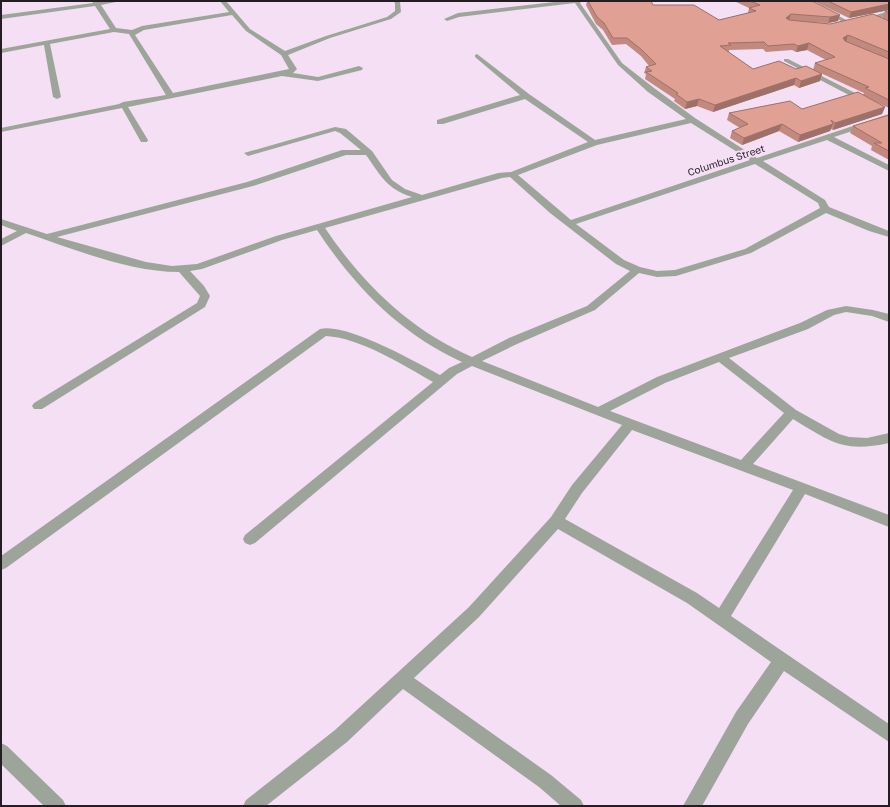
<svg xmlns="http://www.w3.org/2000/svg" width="890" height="807" viewBox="0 0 890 807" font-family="'Golos Text',sans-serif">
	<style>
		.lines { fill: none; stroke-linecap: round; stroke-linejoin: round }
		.minor { fill: #9da59b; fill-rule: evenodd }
		.wall { fill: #c28a7f; fill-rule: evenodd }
		.shaded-wall { fill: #9e7068 }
		.building { fill: #e1a094; stroke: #9e7068 }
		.labels { text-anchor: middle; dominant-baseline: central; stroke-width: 4; stroke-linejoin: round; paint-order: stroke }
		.far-street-label { font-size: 10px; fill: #241d24; stroke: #f4dff4 }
	</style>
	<rect width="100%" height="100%" fill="#f4dff4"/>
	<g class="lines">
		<!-- minor -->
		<g class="minor">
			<path d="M92,1h29l-20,4 15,23 16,2 10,-4 87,-14 -9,-11h6l24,28 35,22 41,-15 61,-19 8,-6v-8l-2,-2 7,1 1,10 -10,7 -61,19 -42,17 9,14 -4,4 25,4 41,-11 4,2 -1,2 -44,11 -36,-5 -154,31 20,33 -1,2h-6l-19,-34 -121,24v-4l118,-24 4,-2 43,-7 -37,-61 -15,-2 -64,12 11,53 -4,2 -4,-2 -9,-52 -43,8v-4l109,-20 -15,-23 -94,13v-4l92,-12zM232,15l14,16 35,24 8,14 -116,24 -38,-58 9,-5z"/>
			<path d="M563,1h19l-2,2 42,60 32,25 41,30 62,40 132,-44v5l-55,18 55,28v6l-62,-31 -64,21 62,39 4,7 60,24v6l-20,-6 -43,-18 -75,40 -75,23 -19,1 -18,-4 -44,37 -78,34 -35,17 116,46 59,-30 143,-54 27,-13 19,-4 27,4 16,4v8l-17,-6 -26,-4 -12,3 -26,14 -79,29 67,52 43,24 10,3 18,1 22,-5v10c-46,10 -58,-1 -96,-24l-40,45 136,51v12l-84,-33 -74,122 158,108v18l-105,-71 -36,53 -46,82h-19l53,-94 35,-50 -84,-59 -129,-74 -79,88 -65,61 137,97 30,25 3,6h-23l-22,-19 -136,-98 -56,53 -81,64h-23l3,-6 89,-70 134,-123 82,-90 21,-32 50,-60 -150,-59 -15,8 -202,169 -5,2 -5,-2 -2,-4 2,-4 188,-153c-30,-17 -72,-44 -107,-46l-320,232 -5,2v-14l319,-227c26,-7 96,33 120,46l9,-7 13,-6c-62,-28 -108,-76 -145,-132l-35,10 -80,29 -12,2 14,15 6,10 -5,11 -163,102h-8l-2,-3 2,-3 163,-100 3,-7 -21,-24c-50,0 -106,-23 -153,-39l-25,13v-7l16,-8 -16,-6v-6l46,15 200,-52 95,-32h19l-21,-17 -5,-2 -87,25 -4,-3 91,-26 11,2 26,22 20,29 13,9 17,6 76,-22 13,-1 77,-30 -63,-43 -82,25h-6v-4l83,-25 -45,-38v-2l2,-1 52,40 66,46 91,-21 -38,-27 -30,-27 -43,-62 -116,14 -12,4 -3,-2 14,-6zM691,123l59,37 -179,60 -53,-45 79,-30zM346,155h20c15,21 21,34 46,42l-136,39 -79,28 -25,2 -26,-4 -89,-25 196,-51zM755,164l63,39 2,5 -75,41 -70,21 -18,1 -17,-4 -16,-7 -48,-36zM510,177l40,36 66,51 14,7 -43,35 -78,32 -37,19c-62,-27 -110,-74 -147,-129l177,-50zM719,362l65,51 -43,47 -131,-49 55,-28zM632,430l161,60 -74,118 -22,-15 -132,-74 17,-26z"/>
			<polygon points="802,1 810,1 852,23 847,24"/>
			<polygon points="889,11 889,15 863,22 860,20"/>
			<polygon points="784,59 788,59 871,101 864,103 784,61"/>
			<polygon points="1,743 7,746 63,800 66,806 44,806 1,764"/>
		</g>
	</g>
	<!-- wall -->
	<g class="wall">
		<path d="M587,1h64l2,4 66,15 29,-7 1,-5 -15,-7h78l26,20 -10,2 -24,-1 26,2 56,-4 -4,-2 3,-7h4v97l-19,-9 15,8 -3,7 -49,16 -2,-1 -1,2 -32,11 -19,-11 -37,14 -12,-7 2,-7 8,-3 -13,-8 2,-7 73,-4 61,-14 1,-2 -50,-23 8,4 -2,7 -21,7 -5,-3 -81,27 -16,-6 -12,3 -11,-8 1,-2 -30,-20 1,-5 -2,-1 2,-6 3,-1 -8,-10 -15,-12 -14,1 -9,-15 -7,-6 -10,-19zM763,49l3,3 26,-2 4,2 11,-2 19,10 -11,3 -2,7 -60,-1 -25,-17h1v-2z"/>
		<polygon points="813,1 889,1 889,10 849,18"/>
		<polygon points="889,115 889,160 871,150 872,146 850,133 853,126"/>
	</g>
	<!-- shaded-wall -->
	<g class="shaded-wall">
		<polygon points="889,4 889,10 849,18 851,12"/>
		<polygon points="791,14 789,20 786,18"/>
		<polygon points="840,15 838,21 828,23 830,17"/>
		<polygon points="848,35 846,42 843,38"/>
		<polygon points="809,43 807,50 796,52 798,46"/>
		<polygon points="822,74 820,81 799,88 801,81"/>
		<polygon points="796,78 794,85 713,112 715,105"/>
		<polygon points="699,99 697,106 685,109 687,102"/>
		<polygon points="885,107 882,114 833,130 835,123"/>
		<polygon points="782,124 779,131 742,145 744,138"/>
		<polygon points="833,124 830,131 798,142 800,135"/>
	</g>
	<!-- building -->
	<g class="building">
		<polygon points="588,1 651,1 653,5 694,5 719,20 756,11 749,8 760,5 750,1 812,1 840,15 830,17 791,14 786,18 789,20 830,24 873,14 889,21 889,52 848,35 843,38 845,41 889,59 889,100 865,88 869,87 815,63 835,57 809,43 798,46 794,44 768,46 764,42 728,43 731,45 720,46 753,69 779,61 796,69 806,66 822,74 801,81 796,78 715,105 699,99 687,102 676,94 678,93 646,72 652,71 646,67 656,64 642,50 627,38 613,38 604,23 597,17"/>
		<polygon points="828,1 889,1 889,4 851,12"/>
		<polygon points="885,11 889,11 889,14"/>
		<polygon points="858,92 885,107 835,123 831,120 833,124 800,135 782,124 744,138 732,131 748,124 729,113 790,101 802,109"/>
		<polygon points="889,115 889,151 874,143 882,143 853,126"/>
	</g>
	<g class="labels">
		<!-- far-street labels -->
		<g class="far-street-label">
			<text transform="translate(726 160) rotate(-18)">Columbus Street</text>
		</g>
	</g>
	<!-- border -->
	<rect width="890" height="807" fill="none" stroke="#241d24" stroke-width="4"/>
</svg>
